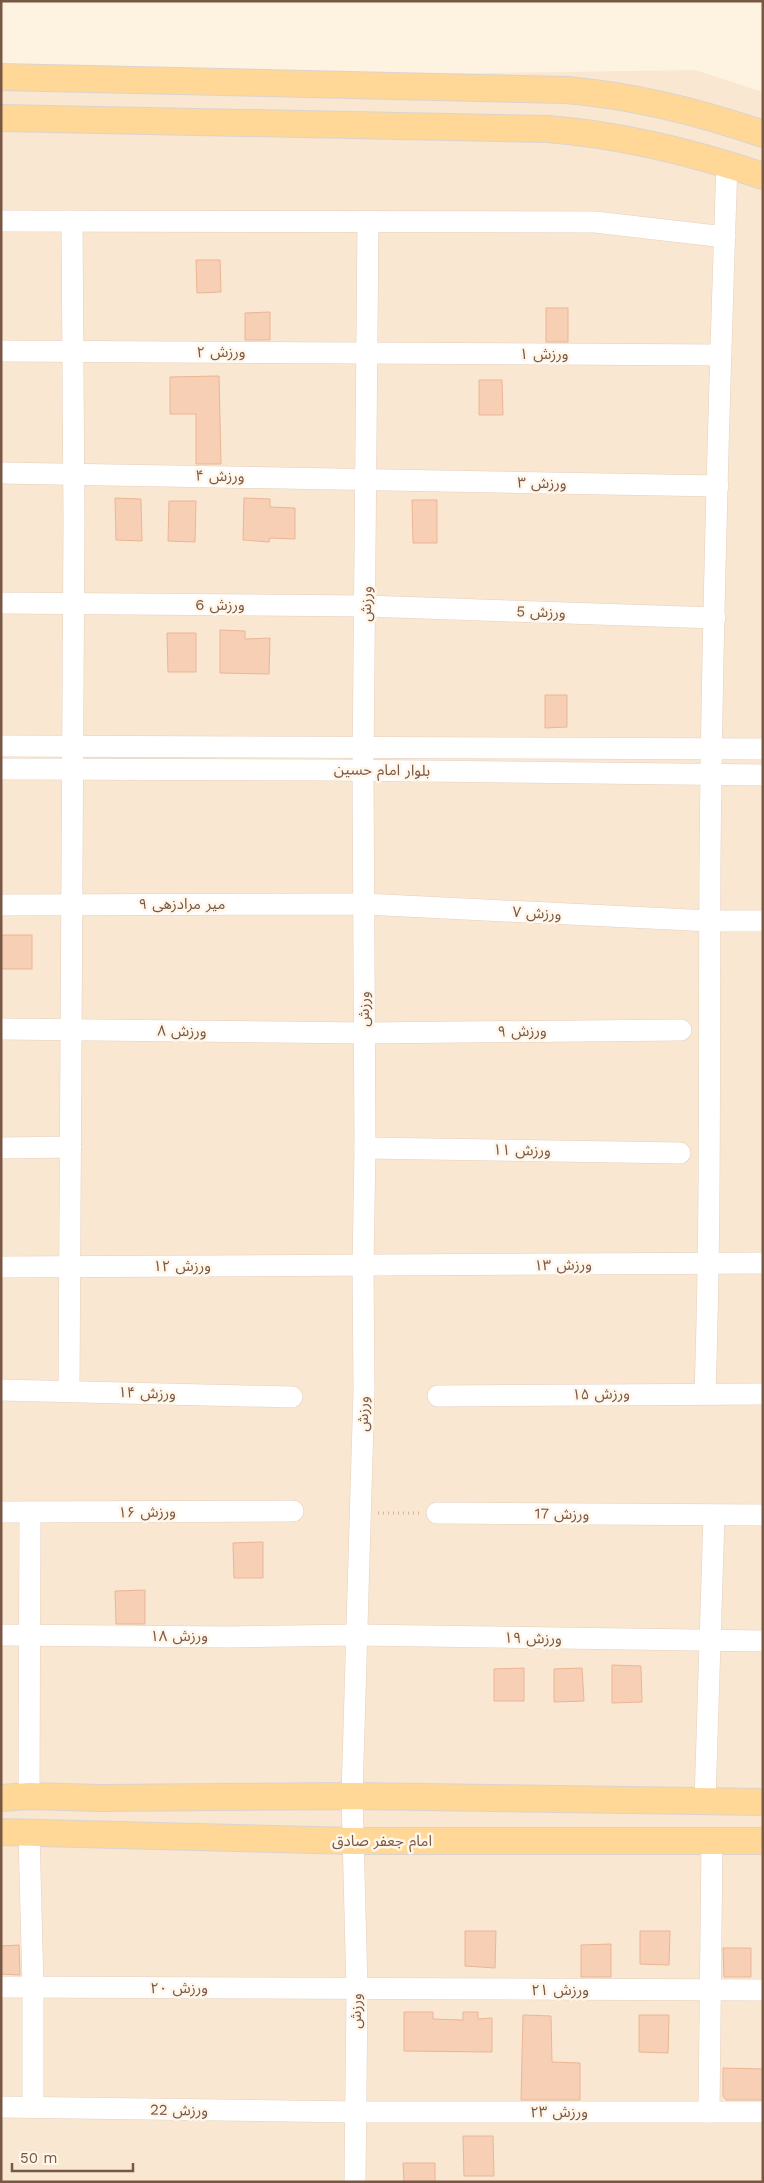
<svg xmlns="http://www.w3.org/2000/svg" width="764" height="2183" viewBox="0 0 764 2183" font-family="'Work Sans','Noto Sans Arabic',sans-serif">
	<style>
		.residential { fill: #f9e7d1 }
		.building { fill: #f7cfb5; stroke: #ebb594 }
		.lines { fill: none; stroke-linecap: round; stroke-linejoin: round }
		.minor-casing { stroke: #e5d0be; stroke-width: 22 }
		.major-casing { stroke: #dcd3cf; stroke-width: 28 }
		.path { stroke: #dbb299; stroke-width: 3; stroke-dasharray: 1 4; stroke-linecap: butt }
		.minor { stroke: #fff; stroke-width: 21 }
		.major { stroke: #ffd897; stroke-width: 26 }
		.labels { text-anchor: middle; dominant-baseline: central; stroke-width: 5; stroke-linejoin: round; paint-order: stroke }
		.street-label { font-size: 15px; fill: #785745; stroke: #fff6e9 }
	</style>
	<rect width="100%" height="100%" fill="#fef3e1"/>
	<!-- residential -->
	<polygon class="residential" points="695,70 763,92 763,2182 1,2182 1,80"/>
	<!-- building -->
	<g class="building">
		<polygon points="196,260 220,260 221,292 197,293"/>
		<rect x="546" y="308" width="22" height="34"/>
		<polygon points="270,312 270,340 245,340 245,313"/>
		<polygon points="219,376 221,464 196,464 196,414 170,414 170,377"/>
		<polygon points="479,380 502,380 503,415 479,415"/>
		<polygon points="115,498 141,499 142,541 116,540"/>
		<polygon points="244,498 270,499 270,507 295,508 295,539 270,538 269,542 243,540"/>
		<polygon points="412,500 437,500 437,543 413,543"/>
		<polygon points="169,501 196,501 195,542 168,541"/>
		<polygon points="220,630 245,631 245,639 270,638 269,674 220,673"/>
		<polygon points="167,633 196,633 196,672 168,672"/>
		<polygon points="545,695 567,695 567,727 545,728"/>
		<rect x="1" y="935" width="31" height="34"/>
		<polygon points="263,1542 263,1578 234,1578 233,1543"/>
		<polygon points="145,1590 145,1624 116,1624 115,1591"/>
		<polygon points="612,1665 641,1666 642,1702 612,1703"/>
		<polygon points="524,1668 524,1701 494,1701 494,1669"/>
		<polygon points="582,1668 584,1701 554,1702 554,1669"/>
		<polygon points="465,1931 496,1931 495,1968 465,1966"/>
		<polygon points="640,1931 670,1931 669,1965 640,1964"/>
		<polygon points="611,1944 611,1977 581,1977 581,1945"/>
		<polygon points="19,1945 20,1975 1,1974 1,1946"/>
		<polygon points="723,1948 751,1948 751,1977 724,1977"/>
		<polygon points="404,2012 433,2012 433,2019 463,2020 463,2012 478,2012 478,2019 492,2018 492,2052 404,2051"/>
		<polygon points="523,2015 551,2016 552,2062 580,2063 580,2100 521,2100"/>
		<polygon points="639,2015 669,2015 668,2053 639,2052"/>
		<polygon points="723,2068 763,2069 763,2100 726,2100 723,2096"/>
		<polygon points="463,2136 493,2136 494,2176 464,2176"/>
		<polygon points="403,2163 435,2163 435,2182 404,2182"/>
	</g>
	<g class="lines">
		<defs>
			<g id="minor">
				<polyline points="1,221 595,222 725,237"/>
				<polyline points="1,351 721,355"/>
				<polyline points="1,473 718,486"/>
				<polyline points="1,603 366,606 715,618"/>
				<polyline points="1,746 763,749"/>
				<polyline points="1,769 330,770 763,775"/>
				<polyline points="1,905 364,904 710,921 763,921"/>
				<polyline points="1,1029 364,1033 681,1030"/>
				<polyline points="1,1148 71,1147"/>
				<polyline points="365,1148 680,1153"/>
				<polyline points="1,1267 763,1263"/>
				<polyline points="1,1390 292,1397"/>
				<polyline points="69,1391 74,520 72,221"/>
				<path d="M705,1393c6,-177 4,-354 5,-531 2,-233 9,-466 17,-698"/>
				<polyline points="438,1396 763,1394"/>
				<polyline points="1,1512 293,1511"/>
				<polyline points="437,1513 763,1515"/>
				<polyline points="1,1635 230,1637 357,1635 763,1641"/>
				<polyline points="29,1796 30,1513"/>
				<polyline points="705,1801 714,1516"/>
				<polyline points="29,1833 33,1987 33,2107"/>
				<polyline points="1,1987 763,1990"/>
				<polyline points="1,2107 356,2112 763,2112"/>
				<polyline points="709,2112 712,1841"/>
				<polyline points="355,2182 357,1990 352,1796 364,1389 363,1267 365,1148 363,770 368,221"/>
			</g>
			<g id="major">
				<path d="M1,77l566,13c68,6 132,22 196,44"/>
				<path d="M1,118l547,11c74,6 144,23 215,47"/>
				<polyline points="1,1798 29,1796 99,1798 352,1796 763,1802"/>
				<polyline points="1,1832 353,1841 763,1841"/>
			</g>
		</defs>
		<!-- minor casing -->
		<use href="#minor" class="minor-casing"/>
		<!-- major casing -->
		<use href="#major" class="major-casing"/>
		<!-- path -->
		<polyline class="path" points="378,1513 419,1513"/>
		<!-- minor -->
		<use href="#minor" class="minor"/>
		<!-- major -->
		<use href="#major" class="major"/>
	</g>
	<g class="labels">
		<!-- street labels -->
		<g class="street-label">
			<text x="221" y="352">ورزش ۲</text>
			<text x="544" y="354">ورزش ۱</text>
			<text transform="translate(220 476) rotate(1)">ورزش ۴</text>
			<text transform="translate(542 483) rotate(1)">ورزش ۳</text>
			<text transform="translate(366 604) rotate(-89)">ورزش</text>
			<text x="220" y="605">ورزش 6</text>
			<text transform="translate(541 612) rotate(2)">ورزش 5</text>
			<text transform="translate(382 770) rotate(1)">بلوار امام حسین</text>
			<text x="182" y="904">میر مرادزهی ۹</text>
			<text transform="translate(537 913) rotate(3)">ورزش ۷</text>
			<text transform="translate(364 1009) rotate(-90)">ورزش</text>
			<text transform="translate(182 1031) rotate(1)">ورزش ۸</text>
			<text transform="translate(522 1031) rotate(-1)">ورزش ۹</text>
			<text transform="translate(522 1150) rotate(1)">ورزش ۱۱</text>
			<text transform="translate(563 1265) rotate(-1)">ورزش ۱۳</text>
			<text x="182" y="1266">ورزش ۱۲</text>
			<text transform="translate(147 1393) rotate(2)">ورزش ۱۴</text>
			<text transform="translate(601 1394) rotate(-1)">ورزش ۱۵</text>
			<text transform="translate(363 1414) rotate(-89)">ورزش</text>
			<text transform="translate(147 1512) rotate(-1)">ورزش ۱۶</text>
			<text transform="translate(562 1514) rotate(1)">ورزش 17</text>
			<text x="179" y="1636">ورزش ۱۸</text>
			<text transform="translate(533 1638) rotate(1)">ورزش ۱۹</text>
			<text x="382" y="1841">امام جعفر صادق</text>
			<text x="179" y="1988">ورزش ۲۰</text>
			<text x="560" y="1990">ورزش ۲۱</text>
			<text transform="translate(356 2011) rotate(-90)">ورزش</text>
			<text transform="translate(179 2110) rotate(1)">ورزش 22</text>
			<text x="559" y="2112">ورزش ۲۳</text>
		</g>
	</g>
	<!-- border -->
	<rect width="764" height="2183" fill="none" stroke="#785745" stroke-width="5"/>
	<!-- scale -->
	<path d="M12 2163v8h121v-8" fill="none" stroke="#785745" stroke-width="2.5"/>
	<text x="20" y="2163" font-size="15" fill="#785745" stroke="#fff6e9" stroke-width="4" paint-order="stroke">50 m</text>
</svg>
